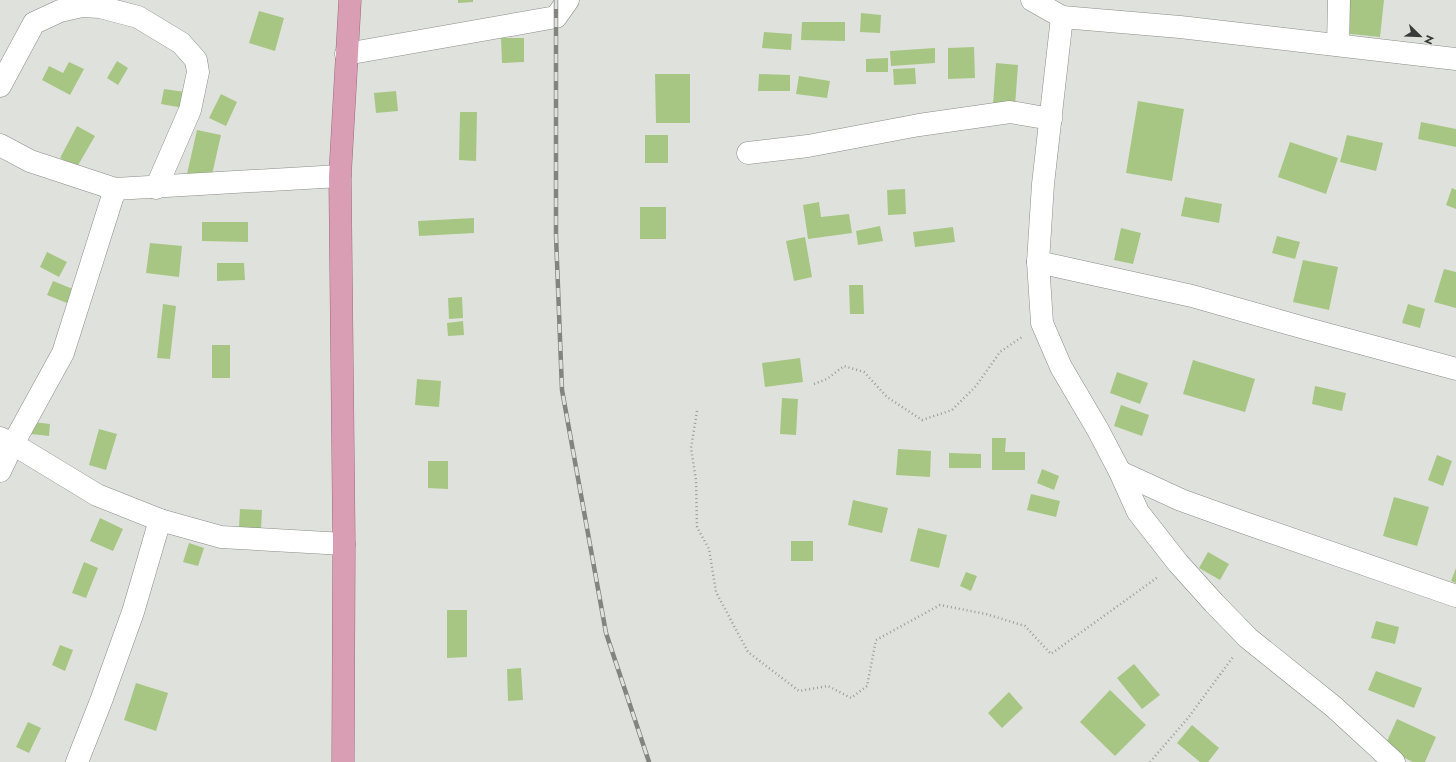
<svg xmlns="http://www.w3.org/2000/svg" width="1456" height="762" viewBox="0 0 1456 762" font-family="Jost,sans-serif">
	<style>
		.building { fill: #a7c683 }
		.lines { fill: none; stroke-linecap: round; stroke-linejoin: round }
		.minor-casing { stroke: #8a8d87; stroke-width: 23 }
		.trunk-casing { stroke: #9c6b7c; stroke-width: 23 }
		.path { stroke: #9a9c98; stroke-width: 2.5; stroke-dasharray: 1 3; stroke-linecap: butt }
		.minor { stroke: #fff; stroke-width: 22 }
		.trunk { stroke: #da9eb4; stroke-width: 22 }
		.rail-casing { stroke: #828480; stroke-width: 4.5 }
		.rail { stroke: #dfe2dc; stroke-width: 3; stroke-dasharray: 9; stroke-linecap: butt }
	</style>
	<rect width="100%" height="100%" fill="#dfe2dc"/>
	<!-- building -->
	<g class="building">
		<polygon points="458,0 473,0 473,2 458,3"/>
		<polygon points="1345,0 1384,0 1380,37 1341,33"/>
		<polygon points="259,11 284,18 275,51 249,43"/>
		<polygon points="861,13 881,15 880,33 860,32"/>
		<polygon points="802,22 845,22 845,41 801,40"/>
		<polygon points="764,32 792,34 791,50 762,48"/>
		<polygon points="501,38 524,38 524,62 502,63"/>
		<polygon points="974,47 975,78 948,79 948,48"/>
		<polygon points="935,48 935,63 891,66 890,51"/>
		<polygon points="888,58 888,72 866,72 866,59"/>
		<polygon points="117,61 128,68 118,85 107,78"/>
		<polygon points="69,62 84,69 70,95 42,80 49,66 63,73"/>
		<polygon points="996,63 1018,65 1015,106 993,105"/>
		<polygon points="915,68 916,84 894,85 893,69"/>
		<polygon points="655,74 690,74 690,123 656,123"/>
		<polygon points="759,74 790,75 790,91 758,91"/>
		<polygon points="799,76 830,81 827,98 796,94"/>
		<polygon points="164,89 192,93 189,109 161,104"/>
		<polygon points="396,91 398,111 376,113 374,93"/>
		<polygon points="221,94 237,102 226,126 209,118"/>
		<polygon points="1138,101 1184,109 1172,181 1126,173"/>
		<polygon points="460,112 477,112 476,161 459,160"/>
		<polygon points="1421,122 1456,129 1456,147 1418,139"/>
		<polygon points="77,126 95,136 77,167 60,158"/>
		<polygon points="197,130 221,135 211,179 187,174"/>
		<rect x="645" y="135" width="23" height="28"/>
		<polygon points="1347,135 1383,143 1376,171 1340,162"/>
		<polygon points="1290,142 1338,158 1326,194 1278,177"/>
		<polygon points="1452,188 1456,190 1456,209 1446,205"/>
		<polygon points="905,189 906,214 888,215 887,190"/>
		<polygon points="1185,197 1222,204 1219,223 1181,216"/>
		<polygon points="819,202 821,217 849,214 852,233 808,239 803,205"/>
		<rect x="640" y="207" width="26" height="32"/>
		<polygon points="474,218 474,233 419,236 418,221"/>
		<polygon points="202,222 248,222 248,242 202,241"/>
		<polygon points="880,226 883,241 858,245 856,231"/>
		<polygon points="953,227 955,242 915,247 913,232"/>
		<polygon points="1121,228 1141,233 1133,264 1114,260"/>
		<polygon points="1277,236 1300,242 1295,259 1272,253"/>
		<polygon points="805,237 812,277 794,281 786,241"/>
		<polygon points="150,243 182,246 179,277 146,273"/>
		<polygon points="47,252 67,262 59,277 40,267"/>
		<polygon points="1303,260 1338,267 1329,310 1293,302"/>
		<polygon points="217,263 244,263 245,280 217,281"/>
		<polygon points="1444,269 1456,272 1456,308 1434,302"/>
		<polygon points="53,281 78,291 72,305 47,295"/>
		<polygon points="849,285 863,285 864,314 850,314"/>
		<polygon points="462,297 463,318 449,319 448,298"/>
		<polygon points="163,304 176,306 170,359 157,358"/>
		<polygon points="1408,304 1425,309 1420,328 1402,323"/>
		<polygon points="463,321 464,335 448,336 447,323"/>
		<rect x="212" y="345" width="18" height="33"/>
		<polygon points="800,358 803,382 765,387 762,363"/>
		<polygon points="1193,360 1255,379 1245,412 1183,394"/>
		<polygon points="1117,372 1148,383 1140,404 1110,393"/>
		<polygon points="417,379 441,381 439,407 415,405"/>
		<polygon points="1315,386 1346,393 1342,411 1312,404"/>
		<polygon points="782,398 798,399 796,435 780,434"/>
		<polygon points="1121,405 1149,415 1142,436 1114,426"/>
		<polygon points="33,422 50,424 49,436 31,434"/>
		<polygon points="99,429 117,434 106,470 89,465"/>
		<polygon points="992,438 1006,438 1005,452 1025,452 1025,470 992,470"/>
		<polygon points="898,449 931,451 930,477 896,475"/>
		<polygon points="949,453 981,454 981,468 949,468"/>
		<polygon points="1437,455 1452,461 1443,486 1428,480"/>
		<polygon points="428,461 448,461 448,489 428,488"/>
		<polygon points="1042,469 1059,476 1054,490 1037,483"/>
		<polygon points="1031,494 1060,501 1056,517 1027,510"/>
		<polygon points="1394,497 1429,507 1417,546 1383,536"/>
		<polygon points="853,500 888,508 882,533 848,525"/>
		<polygon points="240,509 262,510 261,529 239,528"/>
		<polygon points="100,518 123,529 113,551 90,541"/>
		<polygon points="918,528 947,535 939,568 910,561"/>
		<rect x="791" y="541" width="22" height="20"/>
		<polygon points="189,543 204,548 198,566 183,562"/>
		<polygon points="1208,552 1229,564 1220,580 1199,568"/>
		<polygon points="84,562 98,568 86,598 72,593"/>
		<polygon points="1456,568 1456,583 1451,581"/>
		<polygon points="966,572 977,576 971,591 960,586"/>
		<polygon points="447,610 467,610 467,657 447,658"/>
		<polygon points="1376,621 1399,627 1395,644 1371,638"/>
		<polygon points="60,645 73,650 65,671 52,665"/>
		<polygon points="1134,664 1160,695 1142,709 1117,678"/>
		<polygon points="521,668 523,700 508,701 507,669"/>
		<polygon points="1376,671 1422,688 1414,708 1368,690"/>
		<polygon points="136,683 168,693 156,731 124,720"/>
		<polygon points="1110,690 1146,725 1115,756 1080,722"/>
		<polygon points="1009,692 1023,708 1002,728 988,713"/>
		<polygon points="1397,719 1436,737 1425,762 1413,762 1384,748"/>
		<polygon points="28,722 41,728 29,753 16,747"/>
		<polygon points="1192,725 1219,748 1208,762 1200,762 1177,743"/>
	</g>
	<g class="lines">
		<defs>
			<g id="minor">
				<polyline points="1032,0 1062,17 1180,27 1456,59"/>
				<polyline points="1062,17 1043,184 1038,262 1042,323 1061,367 1098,430 1120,472 1138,512 1178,563 1214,603 1248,638 1334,707 1394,762"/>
				<polyline points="1338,45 1339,0"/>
				<polyline points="346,54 556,17 568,0"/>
				<polyline points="0,86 34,23 60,11 82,6 100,7 138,17 181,43 196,60 198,72 190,110 156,188"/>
				<polyline points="0,145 30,161 115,189 340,176"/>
				<polyline points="748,153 808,146 919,125 1010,112 1051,119"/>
				<polyline points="1038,262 1192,296 1308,329 1456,369"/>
				<polyline points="0,438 13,444 97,495 160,520 221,537 344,544"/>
				<polyline points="0,471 13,444 63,353 115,189"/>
				<polyline points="1120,472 1181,500 1242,522 1456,596"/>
				<polyline points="77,762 101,701 133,612 160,520"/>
			</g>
			<polyline id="trunk" points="343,762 344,544 340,176 350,0"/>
		</defs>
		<!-- minor casing -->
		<use href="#minor" class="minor-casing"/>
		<!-- trunk casing -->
		<use href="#trunk" class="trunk-casing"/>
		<!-- path -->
		<g class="path">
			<polyline points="814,384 827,379 844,366 864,372 887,397 922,420 952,410 976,386 1000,352 1022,337"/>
			<polyline points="697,411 691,448 696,480 697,527 709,549 716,592 748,652 799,691 828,686 851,698 867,686 876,640 940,605 986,614 1025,626 1051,654 1158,577"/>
			<polyline points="1150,762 1188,718 1233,657"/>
		</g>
		<!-- minor -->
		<use href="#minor" class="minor"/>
		<!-- trunk -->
		<use href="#trunk" class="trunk"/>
		<defs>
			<polyline id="rail" points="556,0 556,236 562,390 606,633 649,762"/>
		</defs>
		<!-- rail casing -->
		<use href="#rail" class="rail-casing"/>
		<!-- rail -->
		<use href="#rail" class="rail"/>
	</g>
	<!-- north arrow -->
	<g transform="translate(1420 36) rotate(113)" stroke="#dfe2dc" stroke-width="3" paint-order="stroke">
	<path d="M0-3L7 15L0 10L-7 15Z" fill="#393b38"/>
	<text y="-6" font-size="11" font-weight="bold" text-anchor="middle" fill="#393b38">N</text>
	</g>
</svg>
